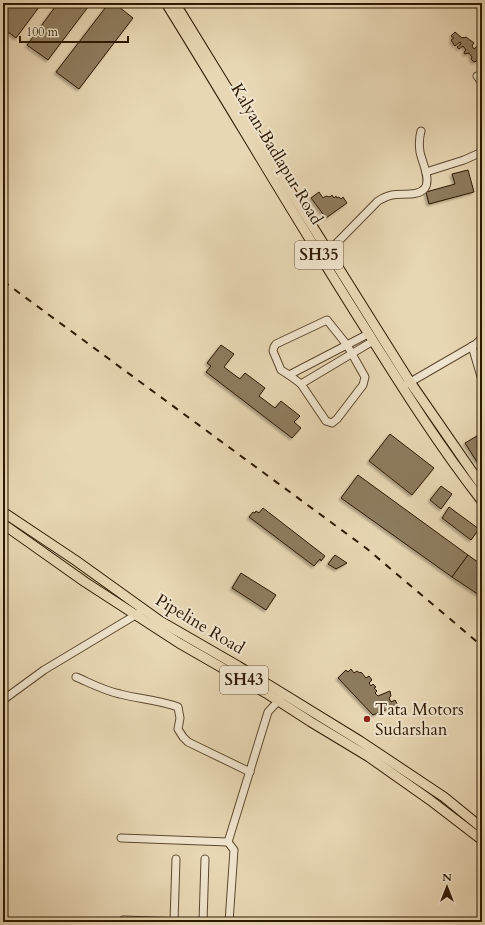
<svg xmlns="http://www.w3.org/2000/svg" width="485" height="925" viewBox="0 0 485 925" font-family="Cardo,serif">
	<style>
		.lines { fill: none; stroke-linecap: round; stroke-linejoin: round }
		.stream { stroke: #776448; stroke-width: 2 }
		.building { fill: #8e7b5e; stroke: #2d1801; filter: url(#shadow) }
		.minor-casing { stroke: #5c482e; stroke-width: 9 }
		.major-casing { stroke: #2d1801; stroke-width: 11 }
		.minor { stroke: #f0e5ce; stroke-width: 7 }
		.major { stroke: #e8d7b4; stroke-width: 9 }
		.rail { stroke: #2d1801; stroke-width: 2; stroke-dasharray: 7 7; stroke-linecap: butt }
		.poi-dot { fill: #8f2418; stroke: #f0e5ce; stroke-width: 1.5 }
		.labels { text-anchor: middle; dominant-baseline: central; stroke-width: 4; stroke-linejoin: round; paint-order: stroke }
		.shield { fill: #f0e5ce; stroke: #68563e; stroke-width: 1 }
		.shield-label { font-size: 16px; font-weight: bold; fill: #2d1801 }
		.street-label { font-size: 17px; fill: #2d1801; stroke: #f0e5ce }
		.poi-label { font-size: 17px; fill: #2d1801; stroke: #f0e5ce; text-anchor: start }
	</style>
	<defs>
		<filter id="shadow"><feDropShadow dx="-2" dy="2" stdDeviation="1" flood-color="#0004"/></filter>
	</defs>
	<rect width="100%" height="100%" fill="#e8d7b4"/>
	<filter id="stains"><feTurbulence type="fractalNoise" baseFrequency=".005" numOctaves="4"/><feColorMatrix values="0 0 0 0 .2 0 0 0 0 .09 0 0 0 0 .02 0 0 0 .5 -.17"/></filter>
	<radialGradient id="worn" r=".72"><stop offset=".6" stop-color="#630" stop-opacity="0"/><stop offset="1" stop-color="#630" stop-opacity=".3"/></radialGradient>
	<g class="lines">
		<!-- stream -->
		<polyline class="stream" points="3,916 17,922"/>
	</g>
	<!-- building -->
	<g class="building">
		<polygon points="9,3 42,3 16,38 3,28 3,11"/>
		<polygon points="58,3 91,3 48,60 27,45"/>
		<polygon points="109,3 114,3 133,18 79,89 56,72"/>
		<polygon points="455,32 462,38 463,37 464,38 466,37 474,43 472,46 474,49 482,42 482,56 480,54 478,57 479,60 474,62 471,59 472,57 469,53 465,54 464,52 466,50 463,46 459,49 457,47 461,44 460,42 455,46 451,40 454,38 451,36"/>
		<polygon points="468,170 474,192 429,204 426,192 455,184 452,174"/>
		<polygon points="319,192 323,198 326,196 330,197 332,195 334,198 336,196 337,198 339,197 341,199 343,197 347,203 326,218 311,198"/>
		<polygon points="221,345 234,354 224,367 240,379 245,373 265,388 259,396 275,408 281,401 300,416 294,422 301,428 292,438 206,372 211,366 207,363"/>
		<polygon points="482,433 482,459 477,462 465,443"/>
		<polygon points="390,434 434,468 412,495 369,461"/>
		<polygon points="358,475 468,555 452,577 341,498"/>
		<polygon points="441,486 452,494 441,509 430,500"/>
		<polygon points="449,507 479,529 471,540 442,518"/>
		<polygon points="263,508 325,556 321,561 320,559 314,566 249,517 253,512 255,513 256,511 259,513"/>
		<polygon points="335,555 347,563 336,569 328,564"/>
		<polygon points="468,555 482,565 482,597 452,577"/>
		<polygon points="241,573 276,595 266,610 232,588"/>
		<polygon points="351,669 354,673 357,671 360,673 361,672 366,678 369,676 372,680 369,683 371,686 373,684 376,687 374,688 377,691 375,693 378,696 390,691 391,696 389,698 391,702 395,700 398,705 373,715 338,678 346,670 348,672"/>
	</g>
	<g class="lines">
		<defs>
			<g id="minor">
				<polyline points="477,76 482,83"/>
				<polyline points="426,172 464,160 482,152"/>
				<path d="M321,259l57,-58c5,-3 9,-5 14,-6 10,-2 26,2 33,-7 6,-9 -3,-26 -5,-36 -1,-7 -1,-14 1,-21"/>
				<polygon points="327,320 347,345 365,377 363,385 337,419 332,423 326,421 301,384 289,375 281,370 273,351 274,347 276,344"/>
				<polyline points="472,346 482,380"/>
				<polyline points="289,375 368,334"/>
				<polyline points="301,384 373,341"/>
				<polyline points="407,384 476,344 482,338"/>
				<path d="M76,677c14,6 29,14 44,17 19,5 39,6 58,13l2,11 -2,11 5,8 5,5 62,30"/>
				<polyline points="3,700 44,670 139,613"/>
				<polyline points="121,838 228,842"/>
				<polyline points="123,920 182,922"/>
				<polyline points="174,922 176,859"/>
				<polyline points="203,922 205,859"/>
				<polyline points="229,922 234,850 228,842 268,712 280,699"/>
			</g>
			<g id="major">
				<path d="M166,3c67,108 131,218 199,325 37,59 74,118 117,173"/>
				<polyline points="175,3 291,192 410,382 482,486"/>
				<polyline points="3,512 75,560 160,621 238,666 360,741 444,797 482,828"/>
				<polyline points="3,524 85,582 179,643 266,693 311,722 369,757 430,800 482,840"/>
			</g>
		</defs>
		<!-- minor casing -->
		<use href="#minor" class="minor-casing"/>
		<!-- major casing -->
		<use href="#major" class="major-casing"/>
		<!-- minor -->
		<use href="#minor" class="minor"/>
		<!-- major -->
		<use href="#major" class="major"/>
		<!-- rail -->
		<polyline class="rail" points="3,281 366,548 482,646"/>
	</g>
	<!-- markers -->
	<circle class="poi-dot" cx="367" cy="719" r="4"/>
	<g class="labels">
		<!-- shield labels -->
		<g class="shield">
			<rect x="295" y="241" width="48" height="28" rx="3"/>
			<rect x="220" y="666" width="48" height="28" rx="3"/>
		</g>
		<g class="shield-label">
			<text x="319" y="255">SH35</text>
			<text x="244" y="680">SH43</text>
		</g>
		<!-- street labels -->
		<g class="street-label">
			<text transform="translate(277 154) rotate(59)">Kalyan Badlapur Road</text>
			<text transform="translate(200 624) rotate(31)">Pipeline Road</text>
		</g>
		<!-- poi labels -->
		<g class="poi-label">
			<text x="375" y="709">Tata Motors<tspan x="375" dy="20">Sudarshan</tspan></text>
		</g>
	</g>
	<!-- margin -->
	<rect width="485" height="925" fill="none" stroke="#e8d7b4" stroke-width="16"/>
	<rect x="4" y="4" width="477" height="917" fill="none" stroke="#2d1801" stroke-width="2"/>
	<rect x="8" y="8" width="469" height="909" fill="none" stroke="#2d1801"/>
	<!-- north arrow -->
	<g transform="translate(447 887)" stroke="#f0e5ce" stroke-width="3" paint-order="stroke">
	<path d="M0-3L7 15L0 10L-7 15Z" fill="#2d1801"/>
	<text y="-6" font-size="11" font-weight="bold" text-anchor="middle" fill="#2d1801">N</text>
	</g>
	<!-- scale -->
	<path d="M20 36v6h108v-6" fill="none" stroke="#2d1801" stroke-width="2"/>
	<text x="26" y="36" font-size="12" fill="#2d1801" stroke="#f0e5ce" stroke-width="3" paint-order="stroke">100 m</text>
	<rect width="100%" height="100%" filter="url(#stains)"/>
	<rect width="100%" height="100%" fill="url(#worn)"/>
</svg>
